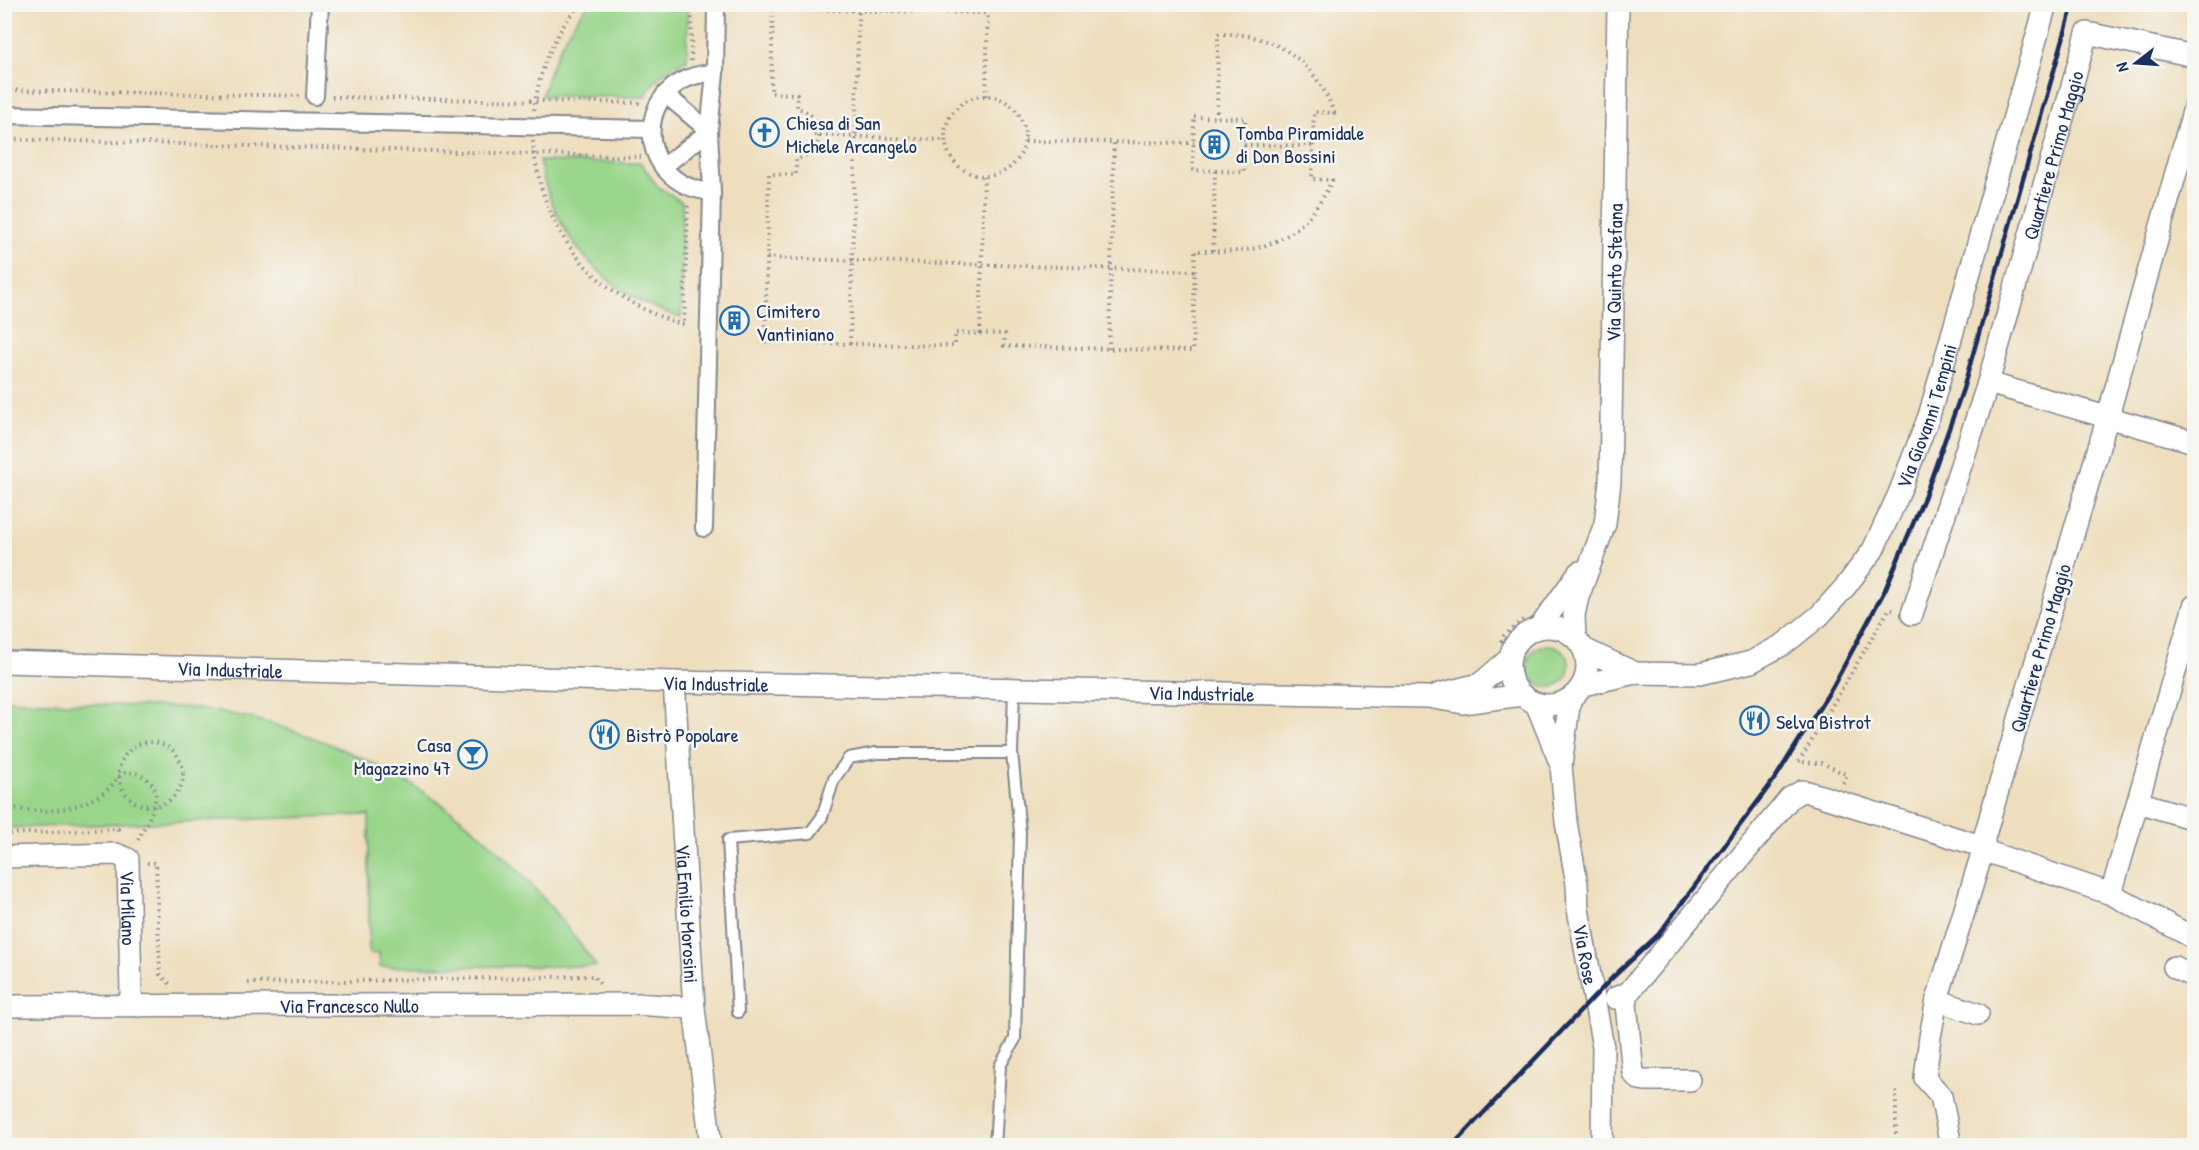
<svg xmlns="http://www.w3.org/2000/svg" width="2199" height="1150" viewBox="0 0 2199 1150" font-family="'Patrick Hand',sans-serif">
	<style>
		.green { fill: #99d58a; stroke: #5a8274; stroke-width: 1.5 }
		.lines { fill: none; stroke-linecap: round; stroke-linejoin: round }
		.service-casing { stroke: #84868e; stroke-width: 14 }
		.pedestrian-casing { stroke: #84868e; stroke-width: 20 }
		.minor-casing { stroke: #84868e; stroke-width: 24 }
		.path { stroke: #84868e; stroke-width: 4; stroke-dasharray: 1.5 4.5; stroke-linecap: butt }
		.service { stroke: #fff; stroke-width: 10 }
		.pedestrian { stroke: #fff; stroke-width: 16 }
		.minor { stroke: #fff; stroke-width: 21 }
		.rail { stroke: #1b2f5e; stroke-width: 4.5 }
		.labels { text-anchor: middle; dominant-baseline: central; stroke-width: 5; stroke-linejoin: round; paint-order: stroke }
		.poi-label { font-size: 20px; fill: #1b2f5e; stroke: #f6f6f2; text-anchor: start }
		.street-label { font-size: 20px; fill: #1b2f5e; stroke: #f6f6f2 }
	</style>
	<rect width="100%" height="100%" fill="#f6f6f2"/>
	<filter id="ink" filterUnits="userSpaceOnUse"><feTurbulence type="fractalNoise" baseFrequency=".0167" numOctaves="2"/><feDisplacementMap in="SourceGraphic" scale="12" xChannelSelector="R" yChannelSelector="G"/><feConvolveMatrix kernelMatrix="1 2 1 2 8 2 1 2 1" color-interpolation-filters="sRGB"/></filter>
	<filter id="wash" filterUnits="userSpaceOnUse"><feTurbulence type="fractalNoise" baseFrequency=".008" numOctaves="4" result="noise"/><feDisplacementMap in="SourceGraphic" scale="24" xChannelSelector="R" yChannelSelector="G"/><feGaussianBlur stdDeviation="1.35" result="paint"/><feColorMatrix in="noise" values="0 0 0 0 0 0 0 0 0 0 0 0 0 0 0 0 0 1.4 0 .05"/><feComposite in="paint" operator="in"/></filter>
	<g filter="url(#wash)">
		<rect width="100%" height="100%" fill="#eedebd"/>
		<!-- green -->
		<g class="green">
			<path d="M589,4l99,1 -1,55c-20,7 -33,19 -42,37l-103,-1c9,-34 23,-65 47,-92z"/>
			<path d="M539,161l102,2 17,24 24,15 -1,116c-77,-25 -125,-78 -142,-157z"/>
			<circle cx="1548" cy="666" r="21"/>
			<path d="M5,700c43,2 87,4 131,6 21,1 43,0 64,3 98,12 212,64 286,130 42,38 77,81 110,127l-216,1 -1,-14 -10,1v-139l-364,13z"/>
		</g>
	</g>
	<g filter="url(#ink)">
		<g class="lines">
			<defs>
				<g id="service">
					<polyline points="738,1012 728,840 810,833 822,817 834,779 849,758 876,753 1012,753"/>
					<polyline points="995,1146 1000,1066 1015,1039 1020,832 1012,753 1014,690"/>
				</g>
				<g id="pedestrian">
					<polyline points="315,96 320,4"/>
					<polyline points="4,115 651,129"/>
					<polyline points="663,167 709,131 665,94"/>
					<path d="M712,192c-82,-7 -80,-117 3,-119"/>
					<polyline points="704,528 712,192 709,131 715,73 716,4"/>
				</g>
				<g id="minor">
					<polyline points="2194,108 2108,416 1984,838 1984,847 1988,852 2111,894 2194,938"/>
					<polyline points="1988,383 2194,442"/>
					<path id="s1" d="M1912,614l76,-231 99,-350 107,23"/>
					<circle cx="1548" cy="666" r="39"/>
					<polyline points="1540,627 1579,572"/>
					<path id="s2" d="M1575,637l-1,-22 4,-18 27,-73 5,-42 8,-478"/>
					<polyline points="1584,649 1635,673"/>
					<path id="s3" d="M4,662l670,20 753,15 36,6 59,-8"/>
					<path id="s4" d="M674,682l20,326 17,138"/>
					<path id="s5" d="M1583,685l52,-12 65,1 51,-12 33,-18 35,-28 27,-30 27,-36 25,-54 31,-80 117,-412"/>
					<polyline points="1439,694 1480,684 1509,659"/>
					<path id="s6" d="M1570,699l-9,66 5,57 11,62 1,25 25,138 -1,99"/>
					<polyline points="1536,703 1561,765"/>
					<polyline points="2138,802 2194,819"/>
					<path id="s7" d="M4,857l112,-3 12,5 3,135 1,5 6,7"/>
					<polyline points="2111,894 2194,606"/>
					<polyline points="2174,967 2194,977"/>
					<polyline points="1628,993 1626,1004 1633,1073 1639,1079 1645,1080 1690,1080"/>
					<polyline points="1615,998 1628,993 1790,798 1802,791 1808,792 1984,847 1937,1000 1930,1037 1925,1078 1941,1096 1951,1146"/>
					<polyline points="1937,1000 1978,1014"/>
					<path id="s8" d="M4,1006l632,-2 58,4"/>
				</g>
			</defs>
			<!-- service casing -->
			<use href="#service" class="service-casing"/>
			<!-- pedestrian casing -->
			<use href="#pedestrian" class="pedestrian-casing"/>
			<!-- minor casing -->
			<use href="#minor" class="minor-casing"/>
			<!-- path -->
			<g class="path">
				<path d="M773,4l-2,89 26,1v14c30,8 30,44 -1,51v16l-27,-1 -4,168 190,4v-13l50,1 -1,12 189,5 2,-100h18"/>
				<polyline points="773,9 988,13"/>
				<polyline points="691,61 692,4"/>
				<polyline points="4,90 301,96"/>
				<circle cx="985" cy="136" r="40"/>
				<polyline points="986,96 988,4"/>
				<polyline points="332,97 643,103"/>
				<path d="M534,110c5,-39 20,-77 46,-106"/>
				<polygon points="1194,117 1245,118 1244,172 1193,170"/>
				<polyline points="814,135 944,140"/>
				<polyline points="4,139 641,157"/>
				<path d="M533,141c8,93 62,157 151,184l4,-122"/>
				<polyline points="1025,141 1194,143"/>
				<polyline points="1244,145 1313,146"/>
				<path d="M1215,171l-2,80c56,4 96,-19 119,-71l-20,-1 2,-67 20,1c-19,-53 -60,-81 -116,-79l-1,83"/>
				<polyline points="767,258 1194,271"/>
				<polyline points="980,334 984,177"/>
				<polyline points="850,344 859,4"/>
				<polyline points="1109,349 1114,142"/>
				<polyline points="1501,642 1504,636 1523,620"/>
				<circle cx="151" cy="774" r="32"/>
				<polyline points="1843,783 1847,775 1822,763 1799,762 1889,609 1893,610"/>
				<path d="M4,806c35,9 73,6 102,-15 8,-6 10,-16 20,-18 9,-2 15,2 21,6 21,15 -3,47 -10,63"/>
				<polyline points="4,834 118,829 118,835"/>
				<polyline points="147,863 156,863 160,974 171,985"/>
				<polyline points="248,983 594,976 601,986"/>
				<polyline points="1896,1146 1896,1091"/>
			</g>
			<!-- service -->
			<use href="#service" class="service"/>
			<!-- pedestrian -->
			<use href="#pedestrian" class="pedestrian"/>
			<!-- minor -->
			<use href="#minor" class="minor"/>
			<!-- rail -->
			<polyline class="rail" points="1452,1146 1612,978 1658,935 1776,777 1832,688 1885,590 1926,493 1963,389 2073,4"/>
		</g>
	</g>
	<!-- icons -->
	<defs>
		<symbol id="church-ring" viewBox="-11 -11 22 22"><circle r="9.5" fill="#f6f6f2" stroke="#1f6fb2" stroke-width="1.5"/><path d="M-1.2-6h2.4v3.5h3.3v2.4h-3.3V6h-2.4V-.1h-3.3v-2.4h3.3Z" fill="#1f6fb2"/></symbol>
		<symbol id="building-ring" viewBox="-11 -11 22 22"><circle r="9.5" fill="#f6f6f2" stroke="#1f6fb2" stroke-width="1.5"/><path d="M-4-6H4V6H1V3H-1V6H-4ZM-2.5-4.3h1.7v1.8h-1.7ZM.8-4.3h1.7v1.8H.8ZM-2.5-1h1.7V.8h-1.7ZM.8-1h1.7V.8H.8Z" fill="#1f6fb2"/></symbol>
		<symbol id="restaurant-ring" viewBox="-11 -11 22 22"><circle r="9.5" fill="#f6f6f2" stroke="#1f6fb2" stroke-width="1.5"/><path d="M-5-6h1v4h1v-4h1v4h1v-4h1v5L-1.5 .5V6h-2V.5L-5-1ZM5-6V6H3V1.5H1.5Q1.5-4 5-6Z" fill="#1f6fb2"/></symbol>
		<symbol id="bar-ring" viewBox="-11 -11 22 22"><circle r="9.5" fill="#f6f6f2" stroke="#1f6fb2" stroke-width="1.5"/><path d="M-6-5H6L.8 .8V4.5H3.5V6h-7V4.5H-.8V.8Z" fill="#1f6fb2"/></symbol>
	</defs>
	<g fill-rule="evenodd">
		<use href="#church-ring" x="748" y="116" width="33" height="33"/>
		<use href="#building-ring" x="1198" y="128" width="33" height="33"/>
		<use href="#building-ring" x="718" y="304" width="33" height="33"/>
		<use href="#restaurant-ring" x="1738" y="704" width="33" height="33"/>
		<use href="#restaurant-ring" x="588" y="718" width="33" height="33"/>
		<use href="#bar-ring" x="456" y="738" width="33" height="33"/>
	</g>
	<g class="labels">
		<!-- poi labels -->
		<g class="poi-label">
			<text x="786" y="122">Chiesa di San<tspan x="786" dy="23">Michele Arcangelo</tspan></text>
			<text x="1236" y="132">Tomba Piramidale<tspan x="1236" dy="23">di Don Bossini</tspan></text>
			<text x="756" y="310">Cimitero<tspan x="756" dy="23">Vantiniano</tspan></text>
			<text x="1776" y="721">Selva Bistrot</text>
			<text x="626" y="734">Bistrò Popolare</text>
			<text x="451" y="744" text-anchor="end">Casa<tspan x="451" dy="23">Magazzino 47</tspan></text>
		</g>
		<!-- street labels -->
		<g class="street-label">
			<text stroke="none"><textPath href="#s1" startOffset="480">Quartiere Primo Maggio</textPath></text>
			<text stroke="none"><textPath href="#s2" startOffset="370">Via Quinto Stefana</textPath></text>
			<text stroke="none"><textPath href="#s5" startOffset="483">Via Giovanni Tempini</textPath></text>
			<text transform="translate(2040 648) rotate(-74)">Quartiere Primo Maggio</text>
			<text stroke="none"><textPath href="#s3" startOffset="226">Via Industriale</textPath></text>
			<text stroke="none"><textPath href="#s3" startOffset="712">Via Industriale</textPath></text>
			<text stroke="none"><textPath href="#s3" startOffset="1198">Via Industriale</textPath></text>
			<text stroke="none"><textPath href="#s7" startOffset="174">Via Milano</textPath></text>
			<text stroke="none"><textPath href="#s4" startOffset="232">Via Emilio Morosini</textPath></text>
			<text stroke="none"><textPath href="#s6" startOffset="258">Via Rose</textPath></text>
			<text stroke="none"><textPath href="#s8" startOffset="345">Via Francesco Nullo</textPath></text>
		</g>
	</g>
	<!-- margin -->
	<rect width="2199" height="1150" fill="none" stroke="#f6f6f2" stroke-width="24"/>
	<!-- north arrow -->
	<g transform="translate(2136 63) rotate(253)" stroke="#f6f6f2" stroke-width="4.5" paint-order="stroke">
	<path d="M0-4.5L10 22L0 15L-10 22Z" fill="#1b2f5e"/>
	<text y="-9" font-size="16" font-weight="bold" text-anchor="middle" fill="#1b2f5e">N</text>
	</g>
</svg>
